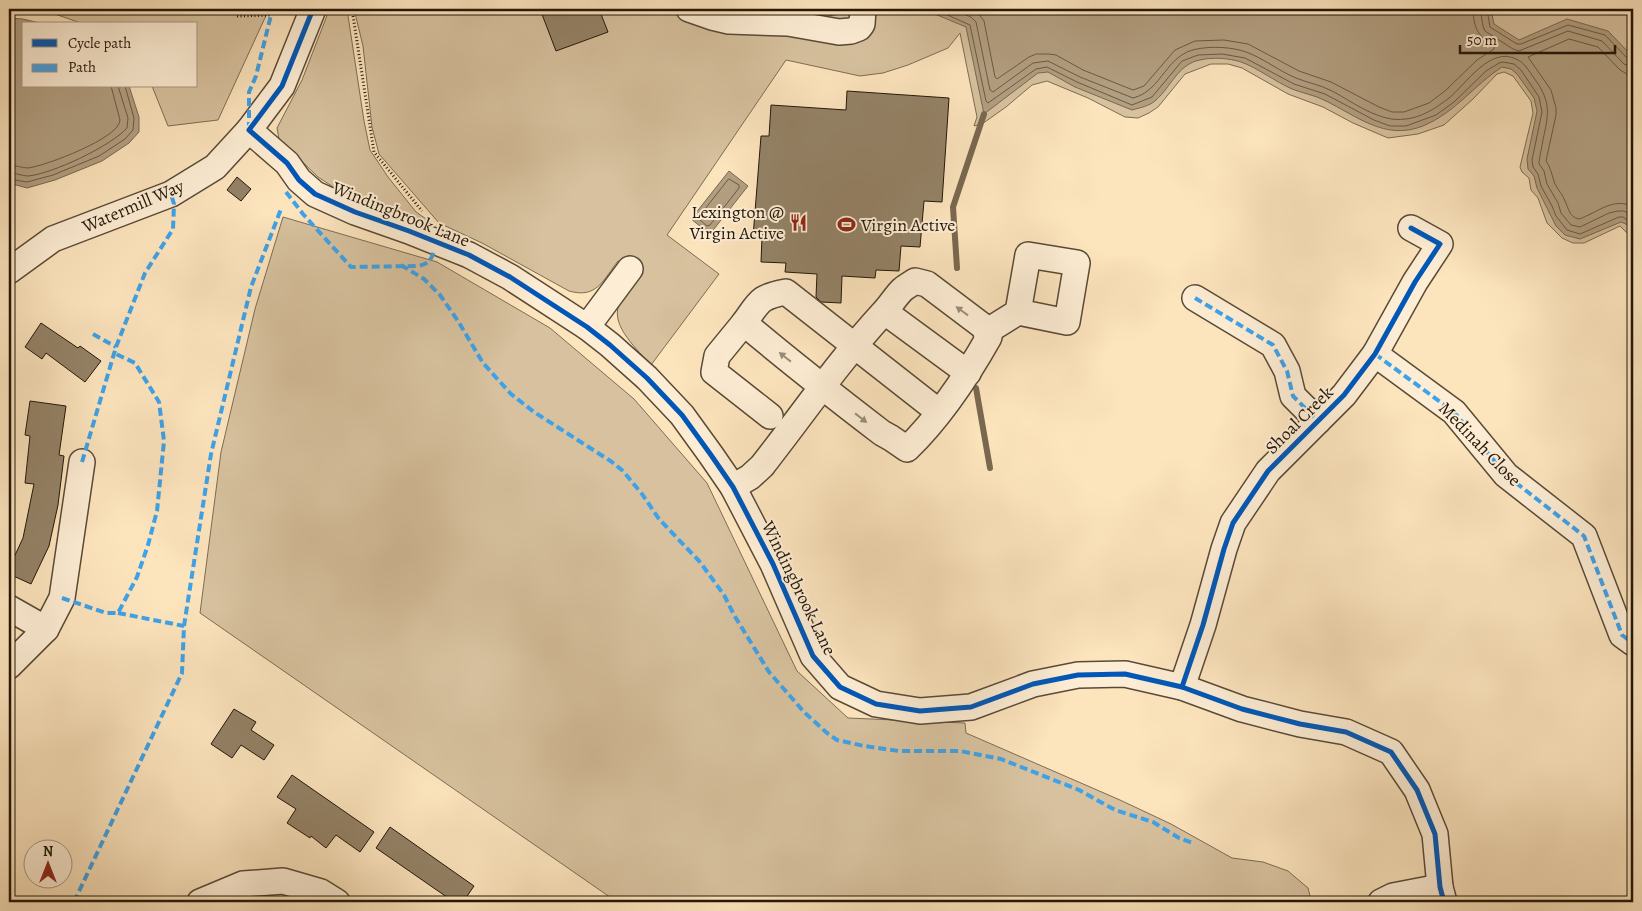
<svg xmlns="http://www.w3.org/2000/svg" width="1642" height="911" viewBox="0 0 1642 911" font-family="Alegreya,serif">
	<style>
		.green { fill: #d7c19e; stroke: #7d6c54 }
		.water { fill: #b29e80; stroke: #796850 }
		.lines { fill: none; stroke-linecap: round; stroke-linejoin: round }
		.shore { stroke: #6a5a44; stroke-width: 1 }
		.stream { stroke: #796850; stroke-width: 6 }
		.building { fill: #948267; stroke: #231709 }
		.minor-casing { stroke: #594a36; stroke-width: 28 }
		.path { stroke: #231709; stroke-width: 3; stroke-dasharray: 1 2.5; stroke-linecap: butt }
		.minor { stroke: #fdedd4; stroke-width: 25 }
		.quiet { stroke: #3ea2e9; stroke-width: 4; stroke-dasharray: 8 4; stroke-linecap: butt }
		.cycleway-casing { stroke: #fdedd4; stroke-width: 8 }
		.cycleway { stroke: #0057b8; stroke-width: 5 }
		.oneway { fill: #9b8d79 }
		.labels { text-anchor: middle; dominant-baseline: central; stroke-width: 4; stroke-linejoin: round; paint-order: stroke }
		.street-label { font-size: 18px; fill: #231709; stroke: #fdedd4 }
		.poi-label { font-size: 18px; fill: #231709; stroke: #fdedd4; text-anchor: end }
	</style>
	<rect width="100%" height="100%" fill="#fce4bd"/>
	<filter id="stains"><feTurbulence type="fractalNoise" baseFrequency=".004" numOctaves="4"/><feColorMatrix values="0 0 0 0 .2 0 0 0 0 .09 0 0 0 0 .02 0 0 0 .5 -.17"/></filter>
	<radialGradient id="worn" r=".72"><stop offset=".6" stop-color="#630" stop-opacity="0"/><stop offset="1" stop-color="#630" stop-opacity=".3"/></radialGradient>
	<!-- green -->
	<g class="green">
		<polygon points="40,9 269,9 218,120 168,126 152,86 196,86 196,24 84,24"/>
		<polygon points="331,9 347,9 364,121 370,150 388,177 416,212 429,221 426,226 350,198 318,177 279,139 277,128 302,80 328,13"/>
		<path d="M354,9h1279v227h-3l-10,-10 -36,17h-11l-11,-5 -15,-15 -9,-25 -7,-8 -2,-12 -7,-6 -2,-5 13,-54 -2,-12 -18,-25 -9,-4 -7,2 -24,25 -29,26 -26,9 -30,4 -35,-15 -30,-16 -35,-13 -46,-26 -14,-4h-17l-26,10 -27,33 -9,6 -11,5 -13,-1 -37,-19 -41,-17 -15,4 -26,22 -24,17 -8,2 3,-9 -17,-84 -12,15 -40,17 -25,8 -23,3 -74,-16 -119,175 52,39 -68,91c-12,-14 -41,-39 -32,-60 4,-10 13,-20 20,-30l-21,-14c-15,19 -21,38 -49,30l-87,-48 -43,-20 -60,-69 -7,-27 -9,-81z"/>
		<polygon points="283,217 437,262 550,328 634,399 707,483 797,671 848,718 965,723 966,733 1120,800 1171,824 1232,858 1263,862 1288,871 1308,888 1311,900 1316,902 617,902 200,613 221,452 255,309"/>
	</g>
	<!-- water -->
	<g class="water">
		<path d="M744,9h747l3,15 25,16 48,-21 41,12 25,26v174l-5,-6 -7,-3 -41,17 -15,-4 -9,-9 -19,-38 -3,-12 -6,-7 -1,-10 10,-48 -3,-13 -17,-24 -6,-5 -9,-2c-28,18 -47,46 -79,59 -38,15 -66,-10 -99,-26 -10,-5 -22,-7 -32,-11 -16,-7 -36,-22 -51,-27 -12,-4 -29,-5 -41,-2 -22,4 -29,27 -44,40 -6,6 -17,8 -24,10l-57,-23 -27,-15 -10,1 -54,41 -18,-87 -36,-15 -60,-2 -50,7z"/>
		<polygon points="9,18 23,19 44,24 24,24 24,86 129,86 139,117 139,132 129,143 102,161 55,180 27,188 9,183"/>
		<polygon points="729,171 748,186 710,234 691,219"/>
	</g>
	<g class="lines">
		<!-- shore -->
		<g class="shore">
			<polyline points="788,9 820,12 842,9"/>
			<polyline points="934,9 970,25 986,101 988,103 1036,69 1047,67 1077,82 1132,105 1152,97 1182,61 1198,55 1222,54 1245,58 1294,84 1325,94 1374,120 1390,126 1406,126 1436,115 1454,102 1486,71 1499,63 1503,62 1514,64 1521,70 1539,97 1542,112 1532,160 1533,167 1538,174 1541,186 1552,206 1556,216 1567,230 1580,234 1619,217 1623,217 1633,224"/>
			<path d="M951,9l20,8 5,5 14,68 3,2 40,-29 15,-2 32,16 53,21c29,-7 33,-44 64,-49 15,-3 35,-2 49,3 17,6 33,19 50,26 12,5 25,7 36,13 21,11 48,32 73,28 16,-1 31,-11 44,-21 17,-14 41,-52 67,-39 8,3 13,12 18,19 19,26 14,37 8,67 -1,7 -3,13 -3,19l5,7 3,13 11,19 3,10 10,12 9,2 29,-14 9,-2h6l9,5"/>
			<path d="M971,9l7,4 6,8 11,56 2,2 32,-22 7,-3h13l7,1 27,15 50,20 11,-4 31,-36 20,-9 29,-1 24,4 51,27 32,11 48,25 13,5h12l25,-9 16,-12 32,-31 17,-11v-3c-17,-11 -20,-17 -21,-37"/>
			<polyline points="1480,9 1483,26 1485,31 1513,49 1519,51 1568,31 1602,41 1624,64 1633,67"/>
			<polyline points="1487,9 1490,27 1517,44 1521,44 1568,25 1605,35 1628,59 1633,60"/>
			<path d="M1633,74h-6l-7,-4 -22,-23 -29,-8 -41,18 23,33 5,18v7l-10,46c5,7 6,15 9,23 3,6 8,11 10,17 4,8 4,16 14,18 18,-6 35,-23 54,-12"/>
			<path d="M9,165c6,0 13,3 19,3 17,-2 92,-30 92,-48l-9,-34"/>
			<path d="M9,172c6,1 13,4 19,4 24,-2 83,-30 99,-48l1,-10 -10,-32"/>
			<polyline points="9,179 27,182 53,175 99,156 125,139 133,130 134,118 125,86"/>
			<polygon points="729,179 739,185 739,188 710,225 707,226 699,219 699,217"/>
		</g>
		<!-- stream -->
		<g class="stream">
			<polyline points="957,268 953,207 984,114"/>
			<polyline points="976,388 990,468"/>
		</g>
	</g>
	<!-- building -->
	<g class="building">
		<polygon points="540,9 599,9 608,32 556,51"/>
		<polygon points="847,91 949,98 942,202 924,201 920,247 901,246 899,271 876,270 875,278 842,276 841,303 821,302 816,297 817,274 785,272 786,263 761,262 762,237 753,237 761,136 769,136 771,105 846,110"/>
		<polygon points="237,177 251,189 241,201 227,190"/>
		<polygon points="41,323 78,348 80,346 101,361 85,382 46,353 42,359 25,347"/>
		<polygon points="30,401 66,406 59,455 64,456 58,505 49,546 31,584 9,574 9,568 23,538 34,484 25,483 30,436 25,435"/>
		<polygon points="234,709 256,722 251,730 274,745 264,760 241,745 232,758 211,744"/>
		<polygon points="292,775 374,832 360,852 336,835 326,848 311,836 310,838 287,823 296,809 277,797"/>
		<polygon points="390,827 474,886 463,902 454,902 376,848"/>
	</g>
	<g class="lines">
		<defs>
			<g id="minor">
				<polyline points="313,9 282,86 249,130 287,163 299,180 315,194 355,212 409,231 469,255 510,277 587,327 610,345 647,378 682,415 711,455 733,487 773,564 813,656 840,687 876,704 920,711 971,707 1033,684 1078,675 1125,674 1182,687 1242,709 1300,724 1346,732 1391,752 1417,790 1435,834 1440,887 1444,902"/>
				<polyline points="689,9 712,17 729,21 788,23 839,32 851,31 859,28 862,24 863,9"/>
				<polyline points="9,271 53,239 171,194 215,167 249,130"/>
				<polyline points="1195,298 1273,345 1287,371 1293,396 1318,421"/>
				<polyline points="885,312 968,373"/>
				<polyline points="744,323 717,356 714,372 770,416"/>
				<polyline points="587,327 630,269"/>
				<polyline points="986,332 1018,312 1067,322 1077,263 1028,255 1018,312"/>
				<polyline points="1375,354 1454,412 1506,475 1584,536 1622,635 1633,643"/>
				<path d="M733,487l17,-10 12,-11c40,-51 77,-105 121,-153 7,-7 12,-16 19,-23 4,-4 9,-6 13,-9l12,3 57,43 5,10c-22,39 -50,81 -82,112l-16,-11 -9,-5c-47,-36 -93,-72 -138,-110 16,-22 15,-26 42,-31l153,120"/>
				<polyline points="9,608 46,629"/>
				<polyline points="9,666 46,629 62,598 82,462"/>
				<polyline points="1182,687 1203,625 1224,549 1233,523 1268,471 1344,395 1375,354 1415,282 1440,244 1411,228"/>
				<polyline points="200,902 243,884 283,881 321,892 337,902"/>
				<polyline points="1381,902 1393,896 1440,887"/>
			</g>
		</defs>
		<!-- minor casing -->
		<use href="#minor" class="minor-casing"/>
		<!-- path -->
		<g class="path">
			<polyline points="352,9 374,152 422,211"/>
			<polyline points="237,16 271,15"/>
		</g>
		<!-- minor -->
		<use href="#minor" class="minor"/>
		<!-- quiet -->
		<g class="quiet">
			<polyline points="249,130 249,92 256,76 271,15 275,9"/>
			<path d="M286,192l17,22 48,53 67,-1c10,-2 13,-5 16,-15"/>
			<polyline points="401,265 424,279 440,295 458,321 483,363 511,394 534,412 612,462 623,471 642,494 659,519 700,562 724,595 734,615 769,672 804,712 827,733 837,740 864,746 899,751 960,751 1001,759 1079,790 1115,810 1153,822 1179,838 1193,843"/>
			<polyline points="1195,298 1273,345 1287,371 1293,396 1318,421"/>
			<polyline points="93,334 116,347"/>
			<polyline points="1375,354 1454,412 1506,475 1584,536 1622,635 1633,643"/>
			<polyline points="82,462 116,347 145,273 173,229 174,204 171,194"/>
			<polyline points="62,598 106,613 118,613 137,577 148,545 157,511 164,441 159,402 135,363 114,353"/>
			<polyline points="118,613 184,626"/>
			<polyline points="74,902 182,673 184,626 211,454 251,287 281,209"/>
			<polyline points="789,902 790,901"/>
		</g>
		<defs>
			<g id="cycleway">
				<polyline points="313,9 282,86 249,130 287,163 299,180 315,194 355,212 409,231 469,255 510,277 587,327 610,345 647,378 682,415 711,455 733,487 773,564 813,656 840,687 876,704 920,711 971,707 1033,684 1078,675 1125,674 1182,687 1242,709 1300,724 1346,732 1391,752 1417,790 1435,834 1440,887 1444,902"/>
				<polyline points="1182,687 1203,625 1224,549 1233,523 1268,471 1344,395 1375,354 1415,282 1440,244 1411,228"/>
			</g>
		</defs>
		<!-- cycleway casing -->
		<use href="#cycleway" class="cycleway-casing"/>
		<!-- cycleway -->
		<use href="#cycleway" class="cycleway"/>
	</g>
	<!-- one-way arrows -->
	<defs><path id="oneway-solid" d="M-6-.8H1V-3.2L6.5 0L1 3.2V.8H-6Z" transform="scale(1.25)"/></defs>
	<g class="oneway">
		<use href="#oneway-solid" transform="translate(962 311) rotate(-144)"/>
		<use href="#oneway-solid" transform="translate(785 357) rotate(-142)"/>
		<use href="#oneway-solid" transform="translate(861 418) rotate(38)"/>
	</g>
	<!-- icons -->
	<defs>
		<symbol id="restaurant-bare" viewBox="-9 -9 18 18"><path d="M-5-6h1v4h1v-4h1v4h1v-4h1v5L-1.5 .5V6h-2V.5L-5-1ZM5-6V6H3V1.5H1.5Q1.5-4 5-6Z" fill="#8f2418" stroke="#fdedd4" stroke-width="2.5" paint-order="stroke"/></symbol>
		<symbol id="stadium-bare" viewBox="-9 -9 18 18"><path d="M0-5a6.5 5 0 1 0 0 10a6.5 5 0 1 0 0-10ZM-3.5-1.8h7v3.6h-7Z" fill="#8f2418" stroke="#fdedd4" stroke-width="2.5" paint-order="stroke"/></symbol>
	</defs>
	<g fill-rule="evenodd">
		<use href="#restaurant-bare" x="786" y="210" width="25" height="25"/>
		<use href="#stadium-bare" x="834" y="212" width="25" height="25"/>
	</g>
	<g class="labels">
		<!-- street labels -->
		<g class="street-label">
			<text transform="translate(133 206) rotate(-23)">Watermill Way</text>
			<text transform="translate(401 214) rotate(22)">Windingbrook Lane</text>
			<text transform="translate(1299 420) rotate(-45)">Shoal Creek</text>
			<text transform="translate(1480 444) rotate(46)">Medinah Close</text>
			<text transform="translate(799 588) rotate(64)">Windingbrook Lane</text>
		</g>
		<!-- poi labels -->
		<g class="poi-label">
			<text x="784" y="212">Lexington @<tspan x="784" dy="21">Virgin Active</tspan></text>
			<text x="861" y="225" text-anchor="start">Virgin Active</text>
		</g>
	</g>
	<!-- margin -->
	<rect width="1642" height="911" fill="none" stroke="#fce4bd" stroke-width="30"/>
	<rect x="10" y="10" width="1622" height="891" fill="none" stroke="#231709" stroke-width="2.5"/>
	<rect x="15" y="15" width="1612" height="881" fill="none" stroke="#231709"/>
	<!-- legend -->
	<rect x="22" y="22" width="175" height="65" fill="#fdedd4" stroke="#a69783"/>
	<rect x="32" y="39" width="25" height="8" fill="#0057b8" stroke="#a69783"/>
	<text x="68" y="48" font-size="15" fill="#231709">Cycle path</text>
	<rect x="32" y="64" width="25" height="8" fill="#3ea2e9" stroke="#a69783"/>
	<text x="68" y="72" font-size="15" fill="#231709">Path</text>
	<!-- north arrow -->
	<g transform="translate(48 864)"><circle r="24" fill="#fdedd4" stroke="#a69783"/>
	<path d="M0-4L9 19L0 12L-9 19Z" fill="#8f2418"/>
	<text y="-8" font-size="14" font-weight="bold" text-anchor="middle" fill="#231709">N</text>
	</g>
	<!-- scale -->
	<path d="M1460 45v8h155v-8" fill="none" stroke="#231709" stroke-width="2.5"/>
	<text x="1467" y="45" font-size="15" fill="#231709" stroke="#fdedd4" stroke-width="4" paint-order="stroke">50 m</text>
	<rect width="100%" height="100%" filter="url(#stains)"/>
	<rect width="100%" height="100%" fill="url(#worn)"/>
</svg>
